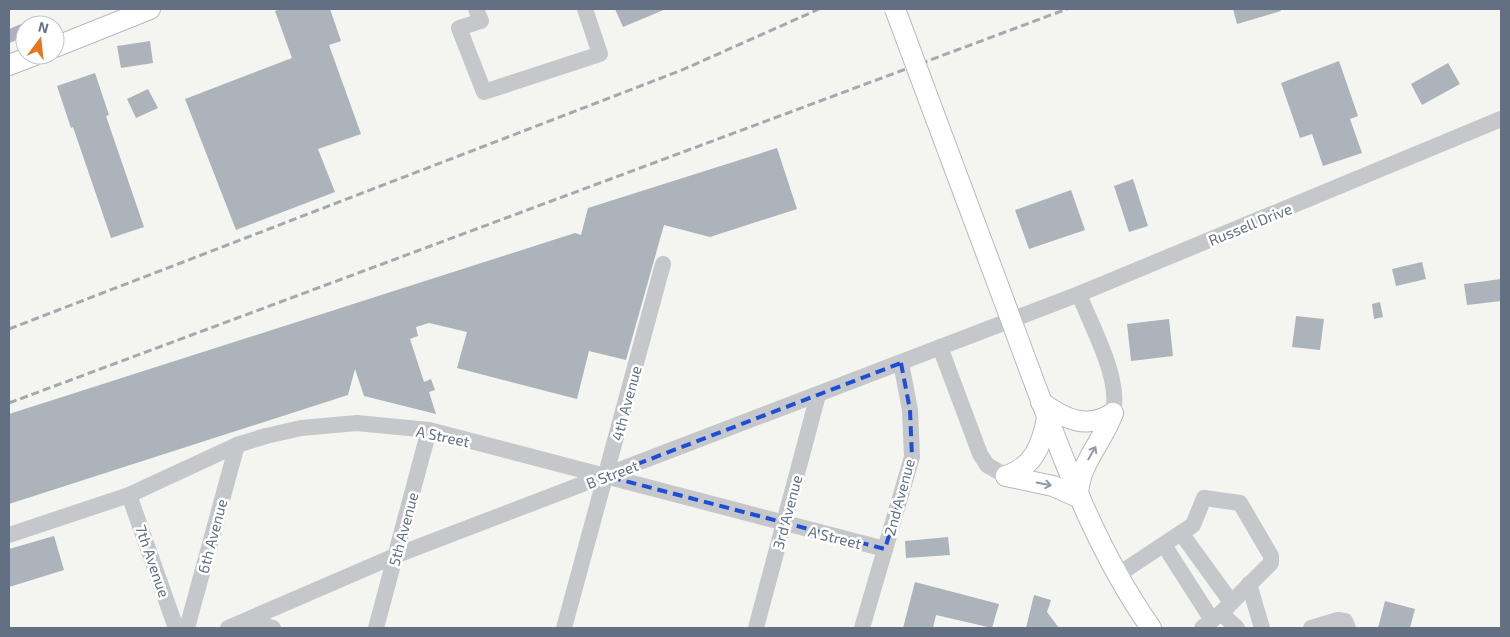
<svg xmlns="http://www.w3.org/2000/svg" width="1510" height="637" viewBox="0 0 1510 637" font-family="'Exo 2',sans-serif">
	<style>
		.building { fill: #adb3ba }
		.lines { fill: none; stroke-linecap: round; stroke-linejoin: round }
		.major-casing { stroke: #b5b8bd; stroke-width: 22 }
		.minor { stroke: #c5c7cb; stroke-width: 16 }
		.major { stroke: #fff; stroke-width: 20 }
		.rail { stroke: #a4a8af; stroke-width: 3; stroke-dasharray: 8 4; stroke-linecap: butt }
		.major-bridge-casing { stroke: #b5b8bd; stroke-width: 22; stroke-linecap: butt }
		.major-bridge { stroke: #fff; stroke-width: 20 }
		.oneway { stroke: #929aa8 }
		.marked { fill: none; stroke: #1d4ed8; stroke-width: 4; stroke-dasharray: 10 6; stroke-linejoin: round }
		.labels { text-anchor: middle; dominant-baseline: central; stroke-width: 5; stroke-linejoin: round; paint-order: stroke }
		.street-label { font-size: 15px; fill: #636f83; stroke: #fff }
	</style>
	<rect width="100%" height="100%" fill="#f4f5f1"/>
	<!-- building -->
	<g class="building">
		<polygon points="280,9 330,9 341,41 329,45 361,134 318,149 335,192 236,230 185,99 292,58 275,11"/>
		<polygon points="615,9 666,9 623,27"/>
		<polygon points="1233,9 1280,9 1281,11 1237,24"/>
		<polygon points="21,24 25,37 9,43 9,29"/>
		<polygon points="150,41 153,63 121,68 117,46"/>
		<polygon points="1339,61 1358,116 1350,119 1362,153 1323,166 1312,134 1300,138 1281,83"/>
		<polygon points="1448,63 1460,84 1422,105 1411,84"/>
		<polygon points="95,73 109,115 106,116 144,227 111,238 73,127 71,128 57,86"/>
		<polygon points="148,89 158,108 136,118 127,99"/>
		<polygon points="777,148 797,209 710,237 664,225 626,360 589,351 577,399 457,368 467,332 429,323 416,327 418,336 410,339 424,382 431,379 435,390 429,392 436,414 364,396 355,369 348,395 9,504 9,414 575,233 581,235 588,208"/>
		<polygon points="1133,179 1148,226 1129,232 1114,186"/>
		<polygon points="1071,190 1085,230 1029,249 1015,210"/>
		<polygon points="1422,262 1426,279 1396,286 1392,269"/>
		<polygon points="1501,279 1501,301 1467,305 1464,284"/>
		<polygon points="1380,302 1383,317 1374,319 1372,304"/>
		<polygon points="1296,316 1324,319 1320,350 1292,347"/>
		<polygon points="1169,319 1173,356 1131,361 1127,324"/>
		<polygon points="54,536 64,570 9,587 9,549"/>
		<polygon points="948,537 950,555 906,558 905,541"/>
		<polygon points="915,582 999,604 992,628 936,615 933,628 903,628"/>
		<polygon points="1034,595 1051,600 1047,612 1059,628 1026,628"/>
		<polygon points="1385,601 1415,609 1410,628 1378,628"/>
	</g>
	<g class="lines">
		<defs>
			<g id="major">
				<polyline points="55,47 150,9"/>
				<polyline points="9,65 35,55"/>
				<polyline points="936,119 994,274"/>
				<path d="M1030,371c33,88 66,179 121,257"/>
				<path d="M1041,402c23,17 46,28 72,11"/>
				<polyline points="1006,476 1053,486 1080,498"/>
				<path d="M1006,476c28,-9 36,-32 41,-58"/>
				<path d="M1078,495c1,-32 25,-53 35,-82"/>
			</g>
		</defs>
		<!-- major casing -->
		<use href="#major" class="major-casing"/>
		<!-- minor -->
		<g class="minor">
			<polyline points="476,9 481,21 459,28 484,92 600,54 585,9"/>
			<path d="M1079,294c13,34 42,84 34,119"/>
			<polyline points="940,347 980,454 987,465 1006,476"/>
			<polyline points="129,495 176,628"/>
			<polyline points="1181,533 1231,602"/>
			<polyline points="9,535 129,495 237,445 266,436 301,428 357,423 429,430 885,549"/>
			<polyline points="1164,545 1212,620"/>
			<polyline points="1119,574 1193,525 1204,498 1240,503 1271,556 1271,563 1221,613 1202,628"/>
			<polyline points="1249,584 1262,628"/>
			<polyline points="1221,613 1237,628"/>
			<polyline points="248,621 273,628"/>
			<polyline points="187,628 237,445"/>
			<polyline points="228,628 397,555 1079,294 1501,119"/>
			<polyline points="376,628 429,430"/>
			<polyline points="564,628 663,264"/>
			<polyline points="756,628 818,395"/>
			<polyline points="862,628 912,457 910,410 901,363"/>
			<polyline points="1311,628 1338,620 1345,621 1348,628"/>
		</g>
		<!-- major -->
		<use href="#major" class="major"/>
		<!-- rail -->
		<g class="rail">
			<polyline points="9,329 682,70 819,9"/>
			<polyline points="9,403 1067,9"/>
		</g>
		<defs>
			<g id="major-bridge">
				<polyline points="895,9 936,119"/>
				<polyline points="994,274 1030,371"/>
			</g>
		</defs>
		<!-- major-bridge casing -->
		<use href="#major-bridge" class="major-bridge-casing"/>
		<!-- major-bridge -->
		<use href="#major-bridge" class="major-bridge"/>
	</g>
	<!-- one-way arrows -->
	<defs><path id="oneway-shaft" d="M-6 0H5M1.5-3L5.5 0L1.5 3" fill="none" stroke-width="1.6" stroke-linecap="round" stroke-linejoin="round" transform="scale(1.25)"/></defs>
	<g class="oneway">
		<use href="#oneway-shaft" transform="translate(1092 453) rotate(-60)"/>
		<use href="#oneway-shaft" transform="translate(1044 484) rotate(11)"/>
	</g>
	<!-- marked area -->
	<path class="marked" d="M901,363l9,47 2,47 -27,92 -279,-73z"/>
	<g class="labels">
		<!-- street labels -->
		<g class="street-label">
			<text transform="translate(1250 224) rotate(-22)">Russell Drive</text>
			<text transform="translate(626 403) rotate(-75)">4th Avenue</text>
			<text transform="translate(443 436) rotate(12)">A Street</text>
			<text transform="translate(612 474) rotate(-21)">B Street</text>
			<text transform="translate(899 497) rotate(-75)">2nd Avenue</text>
			<text transform="translate(787 512) rotate(-75)">3rd Avenue</text>
			<text transform="translate(403 529) rotate(-75)">5th Avenue</text>
			<text transform="translate(212 536) rotate(-75)">6th Avenue</text>
			<text transform="translate(835 537) rotate(14)">A Street</text>
			<text transform="translate(153 561) rotate(71)">7th Avenue</text>
		</g>
	</g>
	<!-- border -->
	<rect width="1510" height="637" fill="none" stroke="#636f83" stroke-width="20"/>
	<!-- north arrow -->
	<g transform="translate(40 40) rotate(15)"><circle r="24" fill="#ffffff" stroke="#c1c5cd"/>
	<path d="M0-4L9 19L0 12L-9 19Z" fill="#e67620"/>
	<text y="-8" font-size="14" font-weight="bold" text-anchor="middle" fill="#636f83">N</text>
	</g>
</svg>
